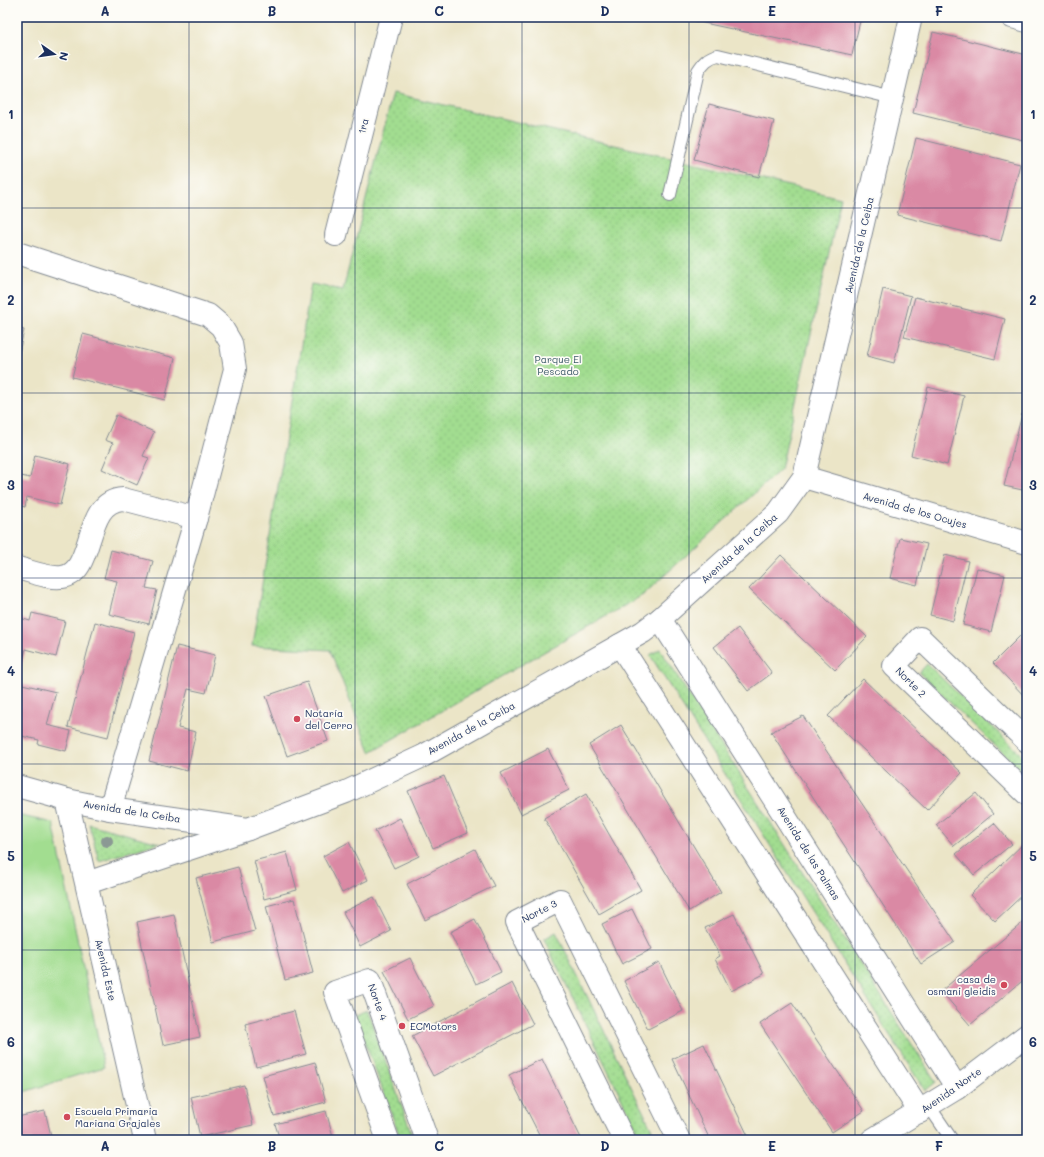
<svg xmlns="http://www.w3.org/2000/svg" width="1044" height="1157" viewBox="0 0 1044 1157" font-family="Mali,sans-serif">
	<style>
		.grass { fill: url(#grass-dots); stroke: #5e8677 }
		.pitch { fill: #a2dd90; stroke: #5e8677 }
		.building { fill: #da89a4 }
		.lines { fill: none; stroke-linecap: round; stroke-linejoin: round }
		.service-casing { stroke: #838a92; stroke-width: 14 }
		.minor-casing { stroke: #838a92; stroke-width: 24 }
		.tertiary-casing { stroke: #838a92; stroke-width: 24 }
		.service { stroke: #fff; stroke-width: 12 }
		.minor { stroke: #fff; stroke-width: 22 }
		.tertiary { stroke: #fff; stroke-width: 22 }
		.tree { fill: #8b9994 }
		.grid { fill: none; stroke: #1b2f5e; stroke-width: 1; stroke-opacity: 0.55 }
		.poi-dot { fill: #d1495b; stroke: #fdfcf7; stroke-width: 1.5 }
		.labels { text-anchor: middle; dominant-baseline: central; stroke-width: 3.5; stroke-linejoin: round; paint-order: stroke }
		.street-label { font-size: 10px; fill: #1b2f5e; stroke: #fdfcf7 }
		.park-label { font-size: 10px; fill: #3d5a6a; stroke: #fdfcf7 }
		.poi-label { font-size: 10px; fill: #1b2f5e; stroke: #fdfcf7; text-anchor: start }
		.neatline { fill: none; stroke: #1b2f5e; stroke-width: 1.5 }
		.grid-label { font-size: 13px; text-anchor: middle; font-weight: bold; fill: #1b2f5e }
	</style>
	<defs>
		<pattern id="grass-dots" width="8" height="8" patternUnits="userSpaceOnUse"><rect width="8" height="8" fill="#a2dd90"/><path d="M2 2h.1M6 6h.1" fill="none" stroke="#8bbe7f" stroke-width="1.8" stroke-linecap="round"/></pattern>
	</defs>
	<rect width="100%" height="100%" fill="#fdfcf7"/>
	<filter id="ink" filterUnits="userSpaceOnUse"><feTurbulence type="fractalNoise" baseFrequency=".025" numOctaves="2"/><feDisplacementMap in="SourceGraphic" scale="8" xChannelSelector="R" yChannelSelector="G"/><feConvolveMatrix kernelMatrix="1 2 1 2 8 2 1 2 1" color-interpolation-filters="sRGB"/></filter>
	<filter id="wash" filterUnits="userSpaceOnUse"><feTurbulence type="fractalNoise" baseFrequency=".012" numOctaves="4" result="noise"/><feDisplacementMap in="SourceGraphic" scale="16" xChannelSelector="R" yChannelSelector="G"/><feGaussianBlur stdDeviation="0.9" result="paint"/><feColorMatrix in="noise" values="0 0 0 0 0 0 0 0 0 0 0 0 0 0 0 0 0 1.4 0 .05"/><feComposite in="paint" operator="in"/></filter>
	<g filter="url(#wash)">
		<rect width="100%" height="100%" fill="#ebe5c7"/>
		<!-- grass -->
		<g class="grass">
			<polygon points="393,93 841,198 781,469 643,595 370,752 330,650 252,646 311,284 343,290"/>
			<polygon points="660,649 936,1082 925,1091 650,655"/>
			<polygon points="927,664 1027,760 1027,776 919,673"/>
			<polygon points="89,824 159,843 99,861"/>
			<polygon points="556,932 657,1140 642,1140 544,939"/>
			<polygon points="367,1010 414,1140 401,1140 355,1015"/>
		</g>
		<!-- pitch -->
		<polygon class="pitch" points="17,815 53,823 104,1067 17,1094"/>
		<g id="blocks">
			<!-- building -->
			<g class="building">
				<polygon points="696,17 861,17 852,55 695,21"/>
				<polygon points="933,32 1027,55 1027,141 913,113"/>
				<polygon points="709,104 774,121 759,177 694,160"/>
				<polygon points="916,138 1020,164 1001,241 897,215"/>
				<polygon points="883,289 911,296 894,363 867,356"/>
				<polygon points="915,297 1005,319 995,359 904,337"/>
				<polygon points="17,328 24,330 18,358 17,358"/>
				<polygon points="83,334 175,358 165,400 72,377"/>
				<polygon points="928,387 964,396 947,465 911,455"/>
				<polygon points="1022,414 1027,415 1027,491 1004,486"/>
				<polygon points="116,415 154,432 143,456 149,458 137,485 102,469 113,443 105,440"/>
				<polygon points="35,455 70,464 60,505 27,497 25,507 17,505 17,475 30,478"/>
				<polygon points="900,538 927,544 917,585 890,578"/>
				<polygon points="111,550 153,561 146,588 157,590 149,624 109,614 117,581 104,578"/>
				<polygon points="781,555 867,637 835,670 749,589"/>
				<polygon points="945,555 968,561 953,621 930,615"/>
				<polygon points="977,568 1005,575 991,632 963,625"/>
				<polygon points="1026,605 1027,605 1027,621 1023,619"/>
				<polygon points="32,613 65,621 56,657 26,649 17,681 17,617 30,621"/>
				<polygon points="95,622 134,632 108,737 68,727"/>
				<polygon points="738,628 772,673 748,691 714,647"/>
				<polygon points="1027,629 1027,699 993,663"/>
				<polygon points="177,646 215,655 206,693 188,689 178,728 196,732 187,771 149,761"/>
				<polygon points="863,679 962,773 927,810 828,716"/>
				<polygon points="307,682 328,741 287,756 266,696"/>
				<polygon points="22,684 56,692 47,725 71,731 66,751 38,744 39,740 17,735 17,706"/>
				<polygon points="803,716 955,942 921,964 771,732"/>
				<polygon points="621,725 721,892 689,911 589,745"/>
				<polygon points="548,749 569,790 521,814 501,773"/>
				<polygon points="444,776 468,833 433,848 408,791"/>
				<polygon points="976,793 993,814 954,846 936,825"/>
				<polygon points="586,794 641,890 599,914 544,818"/>
				<polygon points="400,818 419,856 394,868 375,831"/>
				<polygon points="994,823 1012,844 974,875 956,854"/>
				<polygon points="1027,840 1027,891 995,921 970,895"/>
				<polygon points="349,842 368,880 342,893 323,856"/>
				<polygon points="475,849 494,886 425,920 407,884"/>
				<polygon points="287,852 297,890 264,899 254,861"/>
				<polygon points="238,867 255,931 213,942 196,878"/>
				<polygon points="374,897 391,931 360,947 343,912"/>
				<polygon points="294,899 313,973 285,980 266,906"/>
				<polygon points="632,909 652,949 622,964 602,924"/>
				<polygon points="174,914 200,1037 163,1045 137,922"/>
				<polygon points="734,914 764,974 731,991 715,959 720,956 705,928"/>
				<polygon points="475,919 501,972 476,984 450,932"/>
				<polygon points="1027,919 1027,977 970,1025 941,991"/>
				<polygon points="410,958 434,1006 408,1019 384,971"/>
				<polygon points="659,962 683,1011 648,1029 624,981"/>
				<polygon points="512,983 533,1024 433,1076 412,1036"/>
				<polygon points="792,1003 864,1111 832,1132 760,1024"/>
				<polygon points="294,1011 306,1054 256,1067 245,1024"/>
				<polygon points="704,1044 750,1140 710,1140 672,1059"/>
				<polygon points="542,1059 582,1140 542,1140 509,1075"/>
				<polygon points="315,1062 326,1102 274,1116 263,1076"/>
				<polygon points="244,1085 253,1125 200,1137 191,1097"/>
				<polygon points="45,1111 52,1140 17,1140 17,1117"/>
				<polygon points="326,1111 334,1140 280,1140 275,1124"/>
			</g>
		</g>
	</g>
	<g filter="url(#ink)">
		<use href="#blocks" fill-opacity="0" stroke="#838a92" stroke-width="1"/>
		<g class="lines">
			<defs>
				<g id="service">
					<path d="M670,195l28,-124c5,-8 10,-14 20,-16l175,43"/>
					<polyline points="929,1106 952,1140"/>
				</g>
				<g id="minor">
					<polyline points="336,235 391,17"/>
					<polyline points="17,253 208,315 221,326 231,343 235,369 196,518 110,809"/>
					<polyline points="804,477 1027,543"/>
					<path d="M17,568c13,3 32,11 45,9 34,-4 20,-76 61,-78l73,19"/>
					<polyline points="660,619 957,1088"/>
					<polyline points="620,645 920,1112"/>
					<polyline points="1027,741 920,638 894,666 1027,794"/>
					<polyline points="67,800 145,1140"/>
					<polyline points="87,883 248,829"/>
					<polyline points="388,1140 335,992 370,980 427,1140"/>
					<polyline points="624,1140 517,922 560,900 679,1140"/>
					<polyline points="872,1140 957,1088 1027,1035"/>
				</g>
				<g id="tertiary">
					<polyline points="1012,17 1027,21"/>
					<polyline points="17,786 67,800 110,809 248,829 346,792 423,756 643,632 660,619 778,513 804,477 911,17"/>
				</g>
			</defs>
			<!-- service casing -->
			<use href="#service" class="service-casing"/>
			<!-- minor casing -->
			<use href="#minor" class="minor-casing"/>
			<!-- tertiary casing -->
			<use href="#tertiary" class="tertiary-casing"/>
			<!-- service -->
			<use href="#service" class="service"/>
			<!-- minor -->
			<use href="#minor" class="minor"/>
			<!-- tertiary -->
			<use href="#tertiary" class="tertiary"/>
		</g>
		<!-- trees -->
		<circle class="tree" cx="107" cy="841" r="6"/>
	</g>
	<!-- grid -->
	<path class="grid" d="M189,17v1123M355,17v1123M522,17v1123M689,17v1123M855,17v1123M17,208h1010M17,393h1010M17,578h1010M17,764h1010M17,950h1010"/>
	<!-- markers -->
	<g class="poi-dot">
		<circle cx="297" cy="719" r="4"/>
		<circle cx="1004" cy="985" r="4"/>
		<circle cx="402" cy="1026" r="4"/>
		<circle cx="67" cy="1117" r="4"/>
	</g>
	<g class="labels">
		<!-- street labels -->
		<g class="street-label">
			<text transform="translate(363 126) rotate(-76)">1ra</text>
			<text transform="translate(859 245) rotate(-77)">Avenida de la Ceiba</text>
			<text transform="translate(915 510) rotate(16)">Avenida de los Ocujes</text>
			<text transform="translate(739 548) rotate(-42)">Avenida de la Ceiba</text>
			<text transform="translate(911 682) rotate(45)">Norte 2</text>
			<text transform="translate(471 728) rotate(-29)">Avenida de la Ceiba</text>
			<text transform="translate(132 811) rotate(9)">Avenida de la Ceiba</text>
			<text transform="translate(809 853) rotate(58)">Avenida de las Palmas</text>
			<text transform="translate(539 911) rotate(-27)">Norte 3</text>
			<text transform="translate(106 970) rotate(77)">Avenida Este</text>
			<text transform="translate(378 1002) rotate(70)">Norte 4</text>
			<text transform="translate(951 1090) rotate(-35)">Avenida Norte</text>
		</g>
		<!-- park labels -->
		<g class="park-label">
			<text x="558" y="359">Parque El<tspan x="558" dy="12">Pescado</tspan></text>
		</g>
		<!-- poi labels -->
		<g class="poi-label">
			<text x="305" y="713">Notaría<tspan x="305" dy="12">del Cerro</tspan></text>
			<text x="996" y="979" text-anchor="end">casa de<tspan x="996" dy="12">osmani gleidis</tspan></text>
			<text x="410" y="1026">ECMotors</text>
			<text x="75" y="1111">Escuela Primaria<tspan x="75" dy="12">Mariana Grajales</tspan></text>
		</g>
	</g>
	<!-- margin -->
	<rect width="1044" height="1157" fill="none" stroke="#fdfcf7" stroke-width="44"/>
	<!-- north arrow -->
	<g transform="translate(54 54) rotate(103)" stroke="#fdfcf7" stroke-width="3" paint-order="stroke">
	<path d="M0-3L7 15L0 10L-7 15Z" fill="#1b2f5e"/>
	<text y="-6" font-size="11" font-weight="bold" text-anchor="middle" fill="#1b2f5e">N</text>
	</g>
	<rect x="22" y="22" width="1000" height="1113" class="neatline"/>
	<g class="grid-label">
		<text x="105" y="16">A</text>
		<text x="272" y="16">B</text>
		<text x="439" y="16">C</text>
		<text x="605" y="16">D</text>
		<text x="772" y="16">E</text>
		<text x="939" y="16">F</text>
		<text x="11" y="119">1</text>
		<text x="1033" y="119">1</text>
		<text x="11" y="305">2</text>
		<text x="1033" y="305">2</text>
		<text x="11" y="490">3</text>
		<text x="1033" y="490">3</text>
		<text x="11" y="676">4</text>
		<text x="1033" y="676">4</text>
		<text x="11" y="861">5</text>
		<text x="1033" y="861">5</text>
		<text x="11" y="1047">6</text>
		<text x="1033" y="1047">6</text>
		<text x="105" y="1151">A</text>
		<text x="272" y="1151">B</text>
		<text x="439" y="1151">C</text>
		<text x="605" y="1151">D</text>
		<text x="772" y="1151">E</text>
		<text x="939" y="1151">F</text>
	</g>
</svg>
